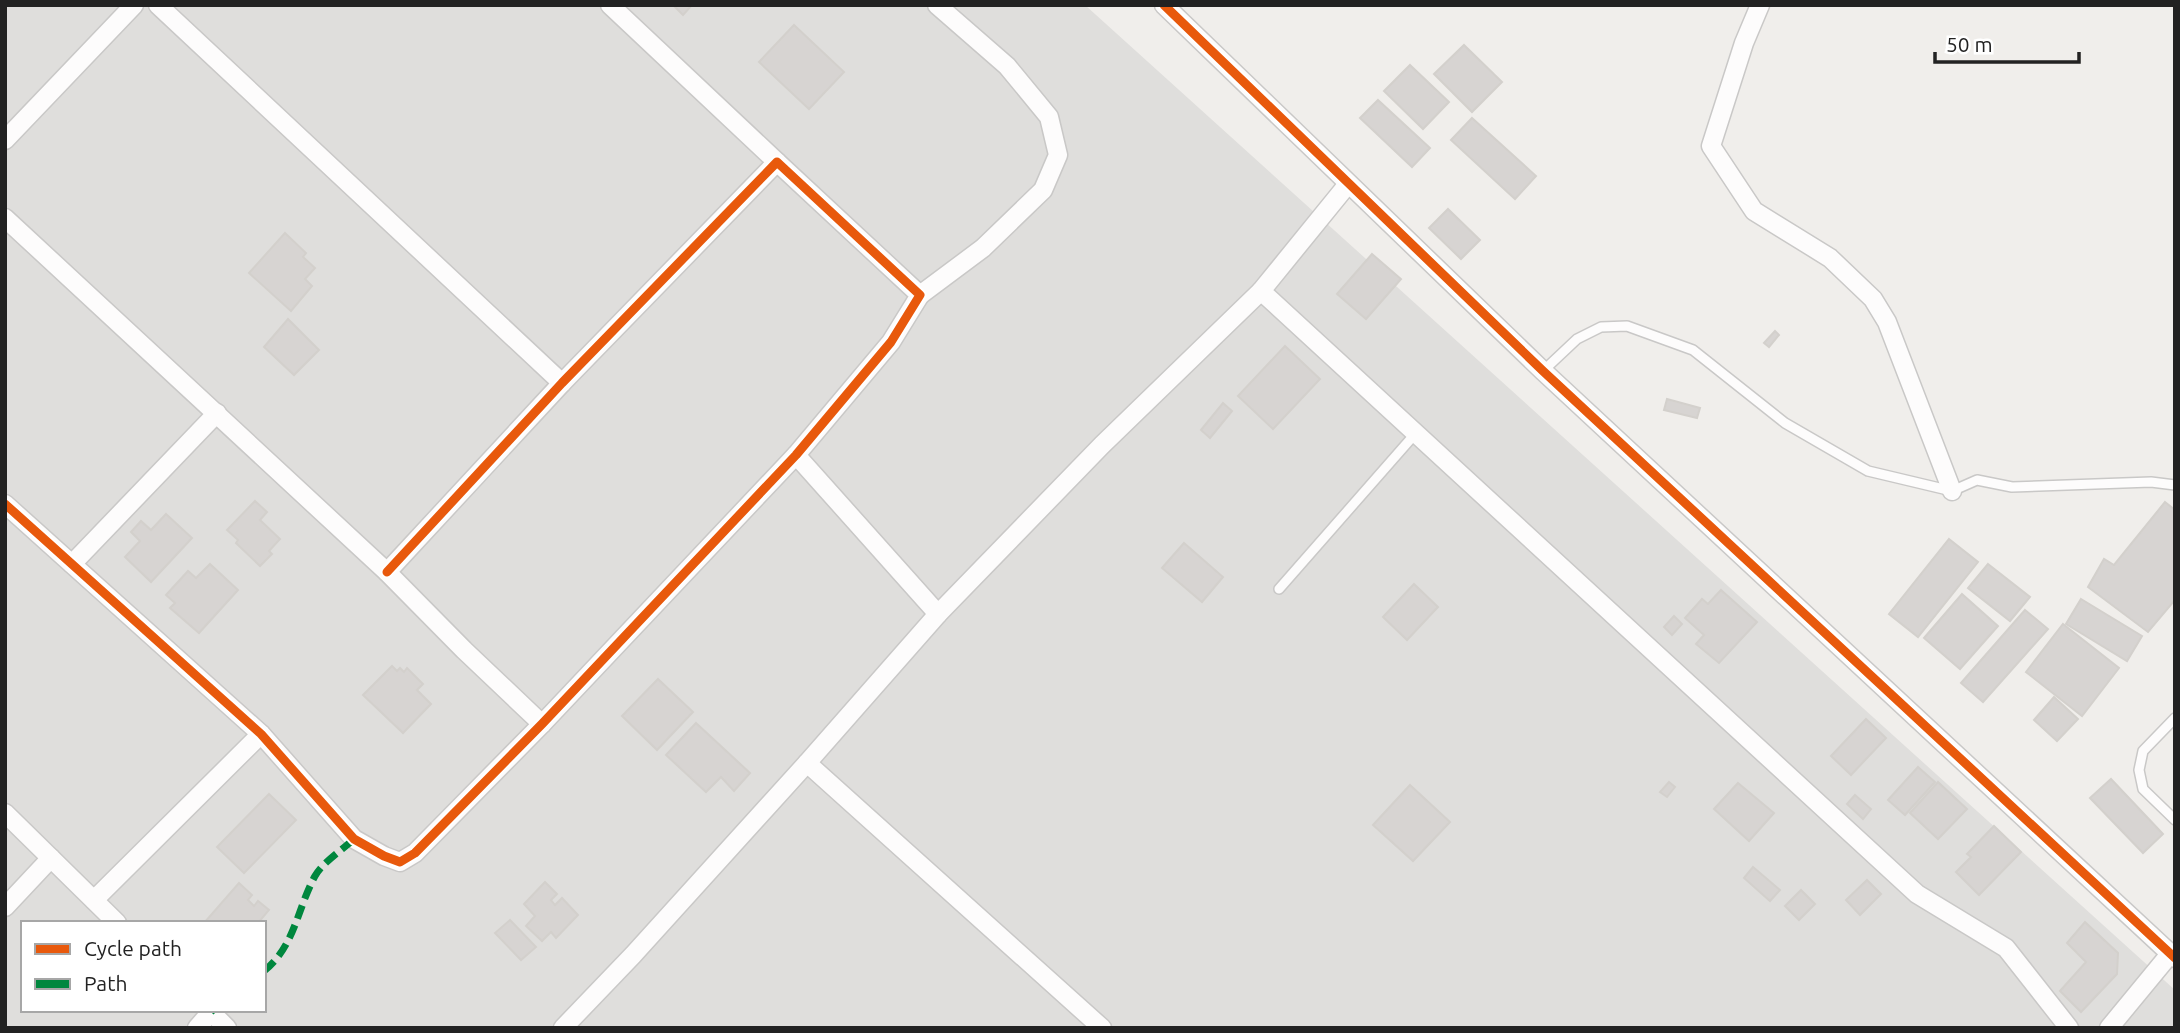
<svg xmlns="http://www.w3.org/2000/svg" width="2180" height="1033" viewBox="0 0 2180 1033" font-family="Ubuntu,sans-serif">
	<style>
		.residential { fill: #dfdedc; fill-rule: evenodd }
		.building { fill: #d7d4d2; stroke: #d3d0cc; stroke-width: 2 }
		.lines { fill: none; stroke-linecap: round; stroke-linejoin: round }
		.lane-casing { stroke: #c9c8c7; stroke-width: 12 }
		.street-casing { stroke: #c9c8c7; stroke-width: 21 }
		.lane { stroke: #fdfcfc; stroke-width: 9 }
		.street { stroke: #fdfcfc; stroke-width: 18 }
		.quiet { stroke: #00873e; stroke-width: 7; stroke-dasharray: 14 7; stroke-linecap: butt }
		.cycleway-casing { stroke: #fff; stroke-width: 13 }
		.cycleway { stroke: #e8590c; stroke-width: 9 }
	</style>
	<rect width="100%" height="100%" fill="#f0eeeb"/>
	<!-- residential -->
	<path class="residential" d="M5,5h1080l1090,985v38h-2170zM23,923h241v87h-241z"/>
	<!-- building -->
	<g class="building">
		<polygon points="673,5 692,5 683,15"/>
		<polygon points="794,25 844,72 809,109 759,62"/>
		<polygon points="1464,45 1502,82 1472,112 1434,74"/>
		<polygon points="1410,65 1449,102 1423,129 1384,91"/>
		<polygon points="1378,100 1430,148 1412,167 1360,118"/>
		<polygon points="1472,118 1536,176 1515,199 1451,140"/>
		<polygon points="1448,209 1480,240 1461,259 1429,228"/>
		<polygon points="285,233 306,253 303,257 315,268 305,279 312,286 291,311 249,273"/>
		<polygon points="1372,254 1401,279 1366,319 1337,294"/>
		<polygon points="288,319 319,350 294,375 264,347"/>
		<polygon points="1775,331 1779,335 1769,347 1764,343"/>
		<polygon points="1285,346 1320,379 1273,429 1238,396"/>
		<polygon points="1667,399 1700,408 1697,418 1664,410"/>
		<polygon points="1223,403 1232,411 1210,438 1201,430"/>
		<polygon points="255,501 267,512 260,520 280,539 269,551 272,554 260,566 236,543 238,540 227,530"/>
		<polygon points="2165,502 2175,510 2175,600 2148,632 2088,587 2104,559 2114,565"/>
		<polygon points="166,514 192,538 151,582 125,557 140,541 131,532 141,521 151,530"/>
		<polygon points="1949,539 1978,562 1918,637 1889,614"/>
		<polygon points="1184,543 1223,577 1202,602 1162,568"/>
		<polygon points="210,564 238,590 199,633 170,608 175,603 166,595 188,571 196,578"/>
		<polygon points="1988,564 2030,597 2010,621 1968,588"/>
		<polygon points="1414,584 1438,607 1407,640 1383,617"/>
		<polygon points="1721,590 1757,622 1719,663 1696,644 1704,635 1685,618 1702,599 1708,604"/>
		<polygon points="1962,594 1998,626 1960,669 1924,638"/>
		<polygon points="2081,599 2142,636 2127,661 2066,624"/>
		<polygon points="2025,610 2048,629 1983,702 1961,683"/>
		<polygon points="1674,616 1682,624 1672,635 1664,627"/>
		<polygon points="2063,624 2119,668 2082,716 2026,672"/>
		<polygon points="392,666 397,671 400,668 404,672 407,668 423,684 417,690 431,704 403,733 363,695"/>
		<polygon points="658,679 693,712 657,750 622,716"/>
		<polygon points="2054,697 2078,719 2057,741 2034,720"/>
		<polygon points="1866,719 1886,738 1851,775 1831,756"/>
		<polygon points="696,723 750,773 734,791 721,777 706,792 666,755"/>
		<polygon points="1918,767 1935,782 1905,815 1888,800"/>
		<polygon points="2111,779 2163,834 2143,853 2090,798"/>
		<polygon points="1669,782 1675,787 1667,797 1660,792"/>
		<polygon points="1938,782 1967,809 1938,839 1910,813"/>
		<polygon points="1738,783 1774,813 1749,841 1714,809"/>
		<polygon points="1410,785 1450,822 1413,861 1373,825"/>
		<polygon points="269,794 296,820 244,873 217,847"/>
		<polygon points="1855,795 1871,809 1863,819 1847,804"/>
		<polygon points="1994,826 2021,852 1979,895 1956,872 1971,857 1967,854"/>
		<polygon points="1753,867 1780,890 1770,901 1744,878"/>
		<polygon points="1867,880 1881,894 1860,915 1846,900"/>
		<polygon points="545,882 557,894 551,900 555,905 562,898 578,915 556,938 551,932 542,941 526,926 535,916 524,904"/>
		<polygon points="239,883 252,895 248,900 254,906 258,901 269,910 258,923 204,923"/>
		<polygon points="1801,890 1815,904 1799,920 1785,906"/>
		<polygon points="510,920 536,947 521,960 495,933"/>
		<polygon points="2085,922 2118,953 2117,974 2081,1012 2060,991 2086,962 2067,943"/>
	</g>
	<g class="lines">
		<defs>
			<g id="lane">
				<polyline points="1543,371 1577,339 1601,327 1627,326 1693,350 1785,423 1868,471 1952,491 1977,480 2012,487 2151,482 2175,485"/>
				<polyline points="1279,589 1415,434"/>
				<polyline points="2175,718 2143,751 2139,770 2143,789 2175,820"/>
			</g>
			<g id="street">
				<polyline points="158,5 562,383"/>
				<polyline points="610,5 777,162"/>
				<polyline points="1164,5 1543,371 2175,958"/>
				<polyline points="1760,5 1744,43 1711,146 1754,211 1830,258 1873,299 1887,322 1952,491"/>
				<polyline points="5,140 134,5"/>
				<polyline points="1348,184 1261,291 1917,894 2006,948 2069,1028"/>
				<polyline points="5,218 387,572 464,650 542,724"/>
				<polyline points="920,295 983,248 1043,190 1058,155 1049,117 1007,66 937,5"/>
				<polyline points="796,455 938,614"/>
				<polyline points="5,504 261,734 354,839 384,856 400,862 415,853 542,724 796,455 891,342 920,295 777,162 562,383 387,572"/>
				<polyline points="72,564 217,413"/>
				<polyline points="807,763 1102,1028"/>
				<polyline points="5,813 117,923"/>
				<polyline points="94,900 261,734"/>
				<polyline points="5,907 51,858"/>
				<polyline points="209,1010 227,1028"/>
				<polyline points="197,1028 211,1012"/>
				<polyline points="563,1028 633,955 807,763 938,614 1102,445 1261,291"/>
				<polyline points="2109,1028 2170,954"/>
			</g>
		</defs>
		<!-- lane casing -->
		<use href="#lane" class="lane-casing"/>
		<!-- street casing -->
		<use href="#street" class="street-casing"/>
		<!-- lane -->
		<use href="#lane" class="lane"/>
		<!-- street -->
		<use href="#street" class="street"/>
		<!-- quiet -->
		<g class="quiet">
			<path d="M264,971c31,-25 33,-62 51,-95 8,-14 27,-26 39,-37"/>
			<polyline points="211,1012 213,1010"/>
		</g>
		<defs>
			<g id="cycleway">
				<polyline points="1164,5 1543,371 2175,958"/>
				<polyline points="5,504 261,734 354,839 384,856 400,862 415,853 542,724 796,455 891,342 920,295 777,162 562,383 387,572"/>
			</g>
		</defs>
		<!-- cycleway casing -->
		<use href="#cycleway" class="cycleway-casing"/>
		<!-- cycleway -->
		<use href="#cycleway" class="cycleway"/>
	</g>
	<!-- border -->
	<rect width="2180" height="1033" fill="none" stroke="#222222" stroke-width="14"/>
	<!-- legend -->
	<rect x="21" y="921" width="245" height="91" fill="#ffffff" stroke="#a7a7a7" stroke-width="2"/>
	<rect x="35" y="944" width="35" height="10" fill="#e8590c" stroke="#a7a7a7" stroke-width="2"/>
	<text x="84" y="956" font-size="21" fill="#222222">Cycle path</text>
	<rect x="35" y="979" width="35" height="10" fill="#00873e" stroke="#a7a7a7" stroke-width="2"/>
	<text x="84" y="991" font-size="21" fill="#222222">Path</text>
	<!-- scale -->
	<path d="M1935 52v10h144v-10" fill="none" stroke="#222222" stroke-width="3.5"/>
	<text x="1946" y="52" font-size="21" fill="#222222" stroke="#ffffff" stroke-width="5" paint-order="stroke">50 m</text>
</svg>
